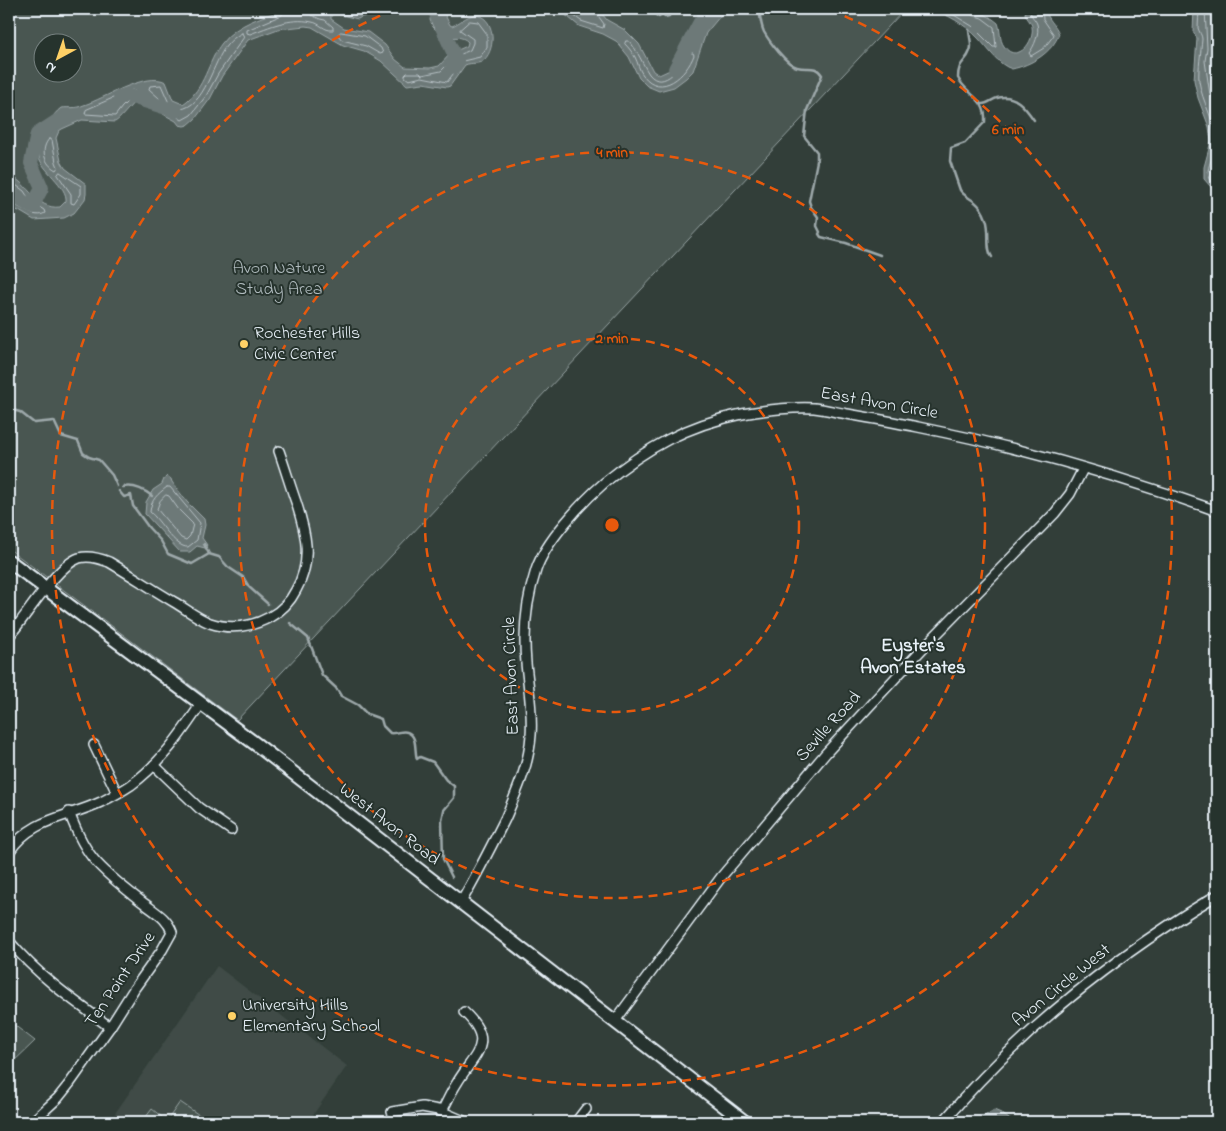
<svg xmlns="http://www.w3.org/2000/svg" width="1226" height="1131" viewBox="0 0 1226 1131" font-family="'Indie Flower',sans-serif">
	<style>
		.built { fill: #3f4b46 }
		.green { fill: #495651; stroke: #98a4a4; fill-rule: evenodd }
		.water { fill: #6d7978; stroke: #9ea9ab }
		.lines { fill: none; stroke-linecap: round; stroke-linejoin: round }
		.shore { stroke: #b7c1c5; stroke-width: 1 }
		.stream { stroke: #9ea9ab; stroke-width: 2.5 }
		.river { stroke: #6d7978; stroke-width: 14 }
		.street-casing { stroke: #e8f1f8; stroke-width: 12 }
		.secondary-casing { stroke: #e8f1f8; stroke-width: 16 }
		.street { stroke: #26332d; stroke-width: 9 }
		.secondary { stroke: #26332d; stroke-width: 12 }
		.ring { fill: none; stroke: #e8590c; stroke-width: 2.5; stroke-dasharray: 9 6 }
		.poi-dot { fill: #ffd166; stroke: #26332d; stroke-width: 2 }
		.labels { text-anchor: middle; dominant-baseline: central; stroke-width: 4; stroke-linejoin: round; paint-order: stroke }
		.park-label { font-size: 18px; fill: #b0bbbe; stroke: #26332d }
		.poi-label { font-size: 18px; fill: #e8f1f8; stroke: #26332d; text-anchor: start }
		.street-label { font-size: 18px; fill: #e8f1f8; stroke: #26332d }
		.neighbourhood-label { font-size: 19px; font-weight: bold; fill: #e8f1f8; stroke: #26332d }
		.centre { fill: #e8590c; stroke: #26332d; stroke-width: 2.5 }
		.ring-label { font-size: 15px; text-anchor: middle; font-weight: bold; fill: #e8590c; stroke: #26332d; stroke-width: 4; stroke-linejoin: round; paint-order: stroke }
	</style>
	<rect width="100%" height="100%" fill="#323e39"/>
	<filter id="ink" filterUnits="userSpaceOnUse"><feTurbulence type="fractalNoise" baseFrequency=".02" numOctaves="2"/><feDisplacementMap in="SourceGraphic" scale="10" xChannelSelector="R" yChannelSelector="G"/><feConvolveMatrix kernelMatrix="1 2 1 2 8 2 1 2 1" color-interpolation-filters="sRGB"/></filter>
	<g filter="url(#ink)">
		<!-- built -->
		<polygon class="built" points="217,966 347,1066 308,1122 109,1122"/>
		<!-- green -->
		<g class="green">
			<path d="M9,9h896l-668,711 -228,-171zM42,42h30v30h-30z"/>
			<polygon points="9,1021 35,1041 9,1066"/>
			<polygon points="180,1102 205,1119 202,1122 166,1122"/>
			<polygon points="152,1109 162,1117 158,1122 142,1122"/>
		</g>
		<!-- water -->
		<g class="water">
			<path d="M286,9h21l15,6 5,-6c13,0 27,-3 36,7l-5,3 -21,-5 -6,1v4l13,9 24,4 17,13 10,14 10,8 25,1 9,-2 12,-13 16,-7 1,-4c-6,-7 -15,-4 -24,-4l-11,-11 -3,-7 2,-11h15l-2,6 5,10 2,1c8,-3 14,-10 22,-11 21,0 23,33 10,45 -5,5 -12,2 -19,5l-15,21 -3,1 -24,-4 -16,2 -26,-24 -17,-10 -21,-6 -31,-18 -7,-1 -27,3 -30,11 -26,36 -12,23 -15,20 -7,6 -4,1 -5,-1 -3,-4 -13,-7 -10,-15 -10,-5c-9,6 -21,24 -28,28l-33,-2 -20,9 -3,2 -3,7 5,23 4,7 21,16v10l-1,5 -11,14 -10,5 -30,2 -15,-9 -10,-3v-33c20,8 27,35 51,32l6,-6c2,-15 -26,-32 -27,-45 -1,-7 2,-14 4,-19 3,-11 9,-22 18,-29 9,-1 14,1 23,-3 20,-6 62,-34 82,-23l7,18 10,4c23,-16 24,-42 39,-61 14,-19 42,-27 64,-34z"/>
			<polygon points="558,9 598,9 607,20 625,30 639,44 653,71 659,75 672,69 689,44 692,30 700,9 726,9 706,33 693,71 686,78 674,87 659,91 647,86 639,78 629,57 616,41 603,34 579,26"/>
			<path d="M929,9c26,0 48,-4 69,14 3,8 1,16 6,23 12,18 31,-3 28,-19 0,-4 -5,-8 -7,-13l1,-5h20c1,11 10,15 13,25 -7,19 -28,31 -47,35 -14,-4 -24,-21 -34,-31 -12,-13 -32,-25 -49,-29z"/>
			<polygon points="1194,9 1210,9 1212,48 1210,61 1217,105 1217,194 1204,179 1204,167 1211,141 1209,127 1198,98 1194,80 1197,38 1193,31"/>
			<polygon points="167,476 171,479 172,482 187,502 204,519 205,525 202,538 207,545 205,548 197,546 190,552 180,552 145,514 146,502 153,490 162,484 164,479"/>
			<polygon points="994,1110 1001,1113 1013,1122 975,1122"/>
		</g>
		<g class="lines">
			<!-- shore -->
			<g class="shore">
				<path d="M284,9l-2,6 -35,15v3l3,1c19,-7 40,-17 62,-12 8,1 12,9 21,8v-3l-8,-7 -5,-1 -9,-4 -2,-6"/>
				<polyline points="565,9 581,21 603,28 604,24 596,13 595,9"/>
				<polyline points="704,9 698,27 700,30 720,9"/>
				<polyline points="944,9 972,26 993,47 996,47 994,27 982,18 972,15 969,9"/>
				<path d="M1030,9c0,8 5,9 7,15 3,9 -3,23 -8,29l2,3 13,-8 10,-13 -11,-16 -1,-10"/>
				<path d="M1199,9c0,6 -1,13 -1,19 1,4 4,7 4,11 -1,14 -4,29 -3,42 3,21 16,39 17,60 1,19 -19,29 1,46"/>
				<polyline points="1205,9 1207,48 1205,61 1210,95 1213,98 1217,99"/>
				<polygon points="470,21 478,22 487,34 487,47 480,57 463,61 447,82 422,77 409,80 405,77 405,75 407,73 420,73 422,75 441,71 455,57 470,50 473,43 473,39 460,30"/>
				<polygon points="341,32 365,36 381,48 383,53 380,54 366,46 342,40 338,35"/>
				<path d="M242,33l2,4 -26,37 -12,22 -15,19 -9,5 -15,-10 -8,-12 -10,-9 1,-3 11,-1 8,18 11,6c25,-2 33,-48 47,-64 4,-5 9,-9 15,-12z"/>
				<path d="M626,41h3c9,10 13,22 20,33 15,19 34,-11 41,-21h3l1,2c-7,20 -33,44 -51,20 -4,-5 -5,-12 -8,-18 -3,-5 -6,-9 -10,-13z"/>
				<polygon points="132,90 135,91 135,94 122,107 115,116 85,114 86,110"/>
				<path d="M49,139l3,1 4,22 2,5 -2,3c-12,-6 -16,-21 -7,-31z"/>
				<polygon points="60,172 81,186 81,194 74,204 71,203 71,194 58,175"/>
				<path d="M9,180l15,11 7,11 13,8 1,3c-12,7 -24,-8 -36,-10"/>
				<path d="M167,487h3l30,36 -3,17 -9,7c-13,1 -28,-27 -38,-35 1,-13 8,-18 17,-25z"/>
				<polygon points="166,495 169,496 179,510 193,524 190,536 186,540 181,538 157,509 160,501"/>
			</g>
			<!-- stream -->
			<g class="stream">
				<path d="M759,9c1,7 2,17 5,23 5,9 23,33 33,35 11,3 18,-3 25,8l-15,35 -3,26 13,16v9l-8,40 2,6 7,10 -1,9 3,6 -1,2 2,3 25,6 34,12"/>
				<polyline points="656,15 659,17 662,14 664,14 665,17 669,16 672,9"/>
				<polyline points="363,16 368,13 370,9"/>
				<path d="M969,30c0,7 4,14 1,21 -4,12 -12,10 -12,27 9,17 29,21 27,44l-20,21 -14,5 -1,13 10,29c4,6 10,8 15,12 5,4 9,11 11,17 5,13 -1,29 6,38"/>
				<path d="M982,104c6,0 9,-4 15,-6 18,-5 28,9 37,22"/>
				<polyline points="9,409 20,412 34,423 54,421 61,436 78,441 83,453 89,457 99,460 112,475 117,486"/>
				<path d="M123,487c11,-2 20,2 29,9"/>
				<polyline points="119,491 124,497 131,495 133,506 149,528 161,541 168,554 192,564 209,554 219,557 228,567 243,577 249,587 268,604"/>
				<polyline points="204,544 209,554"/>
				<path d="M290,623l18,15 14,37 14,13 5,8 17,9 9,9 14,5 2,7 7,7c6,1 12,-3 17,-1 11,4 7,18 10,27l3,-2 13,5 13,18 8,6v12l-10,12 -2,10 1,39 9,18"/>
				<polyline points="1207,1122 1217,1111"/>
			</g>
			<!-- river -->
			<g class="river">
				<polyline points="438,9 436,14 457,61 452,67"/>
				<polyline points="675,69 700,22 713,9"/>
				<polyline points="120,97 126,95 176,111"/>
				<polyline points="9,193 32,207 42,188 31,163 37,134 60,119"/>
			</g>
			<defs>
				<g id="street">
					<path d="M9,636c17,-19 47,-70 70,-78 10,-3 20,0 30,4 22,13 43,27 65,40 12,7 23,16 36,21 20,7 42,4 60,-6 11,-6 20,-15 26,-27 17,-30 10,-57 0,-88 -6,-17 -11,-34 -17,-51"/>
					<polyline points="94,745 117,793"/>
					<polyline points="154,765 199,808 231,830"/>
					<path d="M9,852c22,-34 58,-34 92,-50 10,-5 21,-11 30,-17 30,-22 50,-51 70,-81"/>
					<path d="M461,902c16,-27 30,-55 44,-83 12,-28 24,-54 26,-84 2,-24 -3,-49 -5,-72 -3,-33 0,-62 10,-93 9,-28 46,-68 68,-87 42,-35 83,-58 138,-69 23,-4 48,-7 72,-6 10,1 22,4 33,6 23,4 47,8 71,13 101,20 202,49 299,84"/>
					<path d="M9,941c28,34 65,60 101,86"/>
					<polyline points="615,1021 722,876 826,753 924,647 1055,513 1070,494 1083,469"/>
					<path d="M442,1111c5,-9 9,-19 15,-28 17,-29 40,-40 7,-71"/>
					<polyline points="392,1112 422,1107 438,1110 466,1122"/>
					<path d="M32,1122l26,-24 12,-15 40,-56 24,-38 28,-39 10,-18c-5,-14 -16,-19 -27,-28 -16,-12 -34,-26 -48,-41 -13,-14 -21,-32 -28,-51"/>
					<polyline points="576,1122 586,1109"/>
					<path d="M943,1122c77,-91 172,-166 274,-227"/>
				</g>
				<polyline id="secondary" points="9,561 257,745 745,1122"/>
			</defs>
			<!-- street casing -->
			<use href="#street" class="street-casing"/>
			<!-- secondary casing -->
			<use href="#secondary" class="secondary-casing"/>
			<!-- street -->
			<use href="#street" class="street"/>
			<!-- secondary -->
			<use href="#secondary" class="secondary"/>
		</g>
	</g>
	<!-- distance rings -->
	<g class="ring">
		<circle cx="612" cy="525" r="187"/>
		<circle cx="612" cy="525" r="373"/>
		<path d="M831 10A560 560 0 1 1 393 10"/>
	</g>
	<!-- markers -->
	<g class="poi-dot">
		<circle cx="244" cy="344" r="5"/>
		<circle cx="232" cy="1016" r="5"/>
	</g>
	<g class="labels">
		<!-- park labels -->
		<g class="park-label">
			<text x="279" y="269">Avon Nature<tspan x="279" dy="21">Study Area</tspan></text>
		</g>
		<!-- poi labels -->
		<g class="poi-label">
			<text x="254" y="334">Rochester Hills<tspan x="254" dy="21">Civic Center</tspan></text>
			<text x="242" y="1006">University Hills<tspan x="242" dy="21">Elementary School</tspan></text>
		</g>
		<!-- street labels -->
		<g class="street-label">
			<text transform="translate(879 404) rotate(10)">East Avon Circle</text>
			<text transform="translate(512 676) rotate(-92)">East Avon Circle</text>
			<text transform="translate(829 727) rotate(-48)">Seville Road</text>
			<text transform="translate(389 825) rotate(38)">West Avon Road</text>
			<text transform="translate(121 980) rotate(-56)">Ten Point Drive</text>
			<text transform="translate(1062 986) rotate(-39)">Avon Circle West</text>
		</g>
		<!-- neighbourhood labels -->
		<g class="neighbourhood-label">
			<text x="913" y="646">Eyster's<tspan x="913" dy="22">Avon Estates</tspan></text>
		</g>
	</g>
	<circle cx="612" cy="525" r="8" class="centre"/>
	<g class="ring-label">
		<text x="1008" y="134">6 min</text>
		<text x="612" y="157">4 min</text>
		<text x="612" y="343">2 min</text>
	</g>
	<!-- margin -->
	<rect width="1226" height="1131" fill="none" stroke="#26332d" stroke-width="30"/>
	<rect x="15" y="15" width="1196" height="1101" fill="none" stroke="#e8f1f8" stroke-width="2" filter="url(#ink)"/>
	<!-- north arrow -->
	<g transform="translate(58 58) rotate(220)"><circle r="24" fill="#26332d" stroke="#747f7e"/>
	<path d="M0-4L9 19L0 12L-9 19Z" fill="#ffd166"/>
	<text y="-8" font-size="14" font-weight="bold" text-anchor="middle" fill="#e8f1f8">N</text>
	</g>
</svg>
